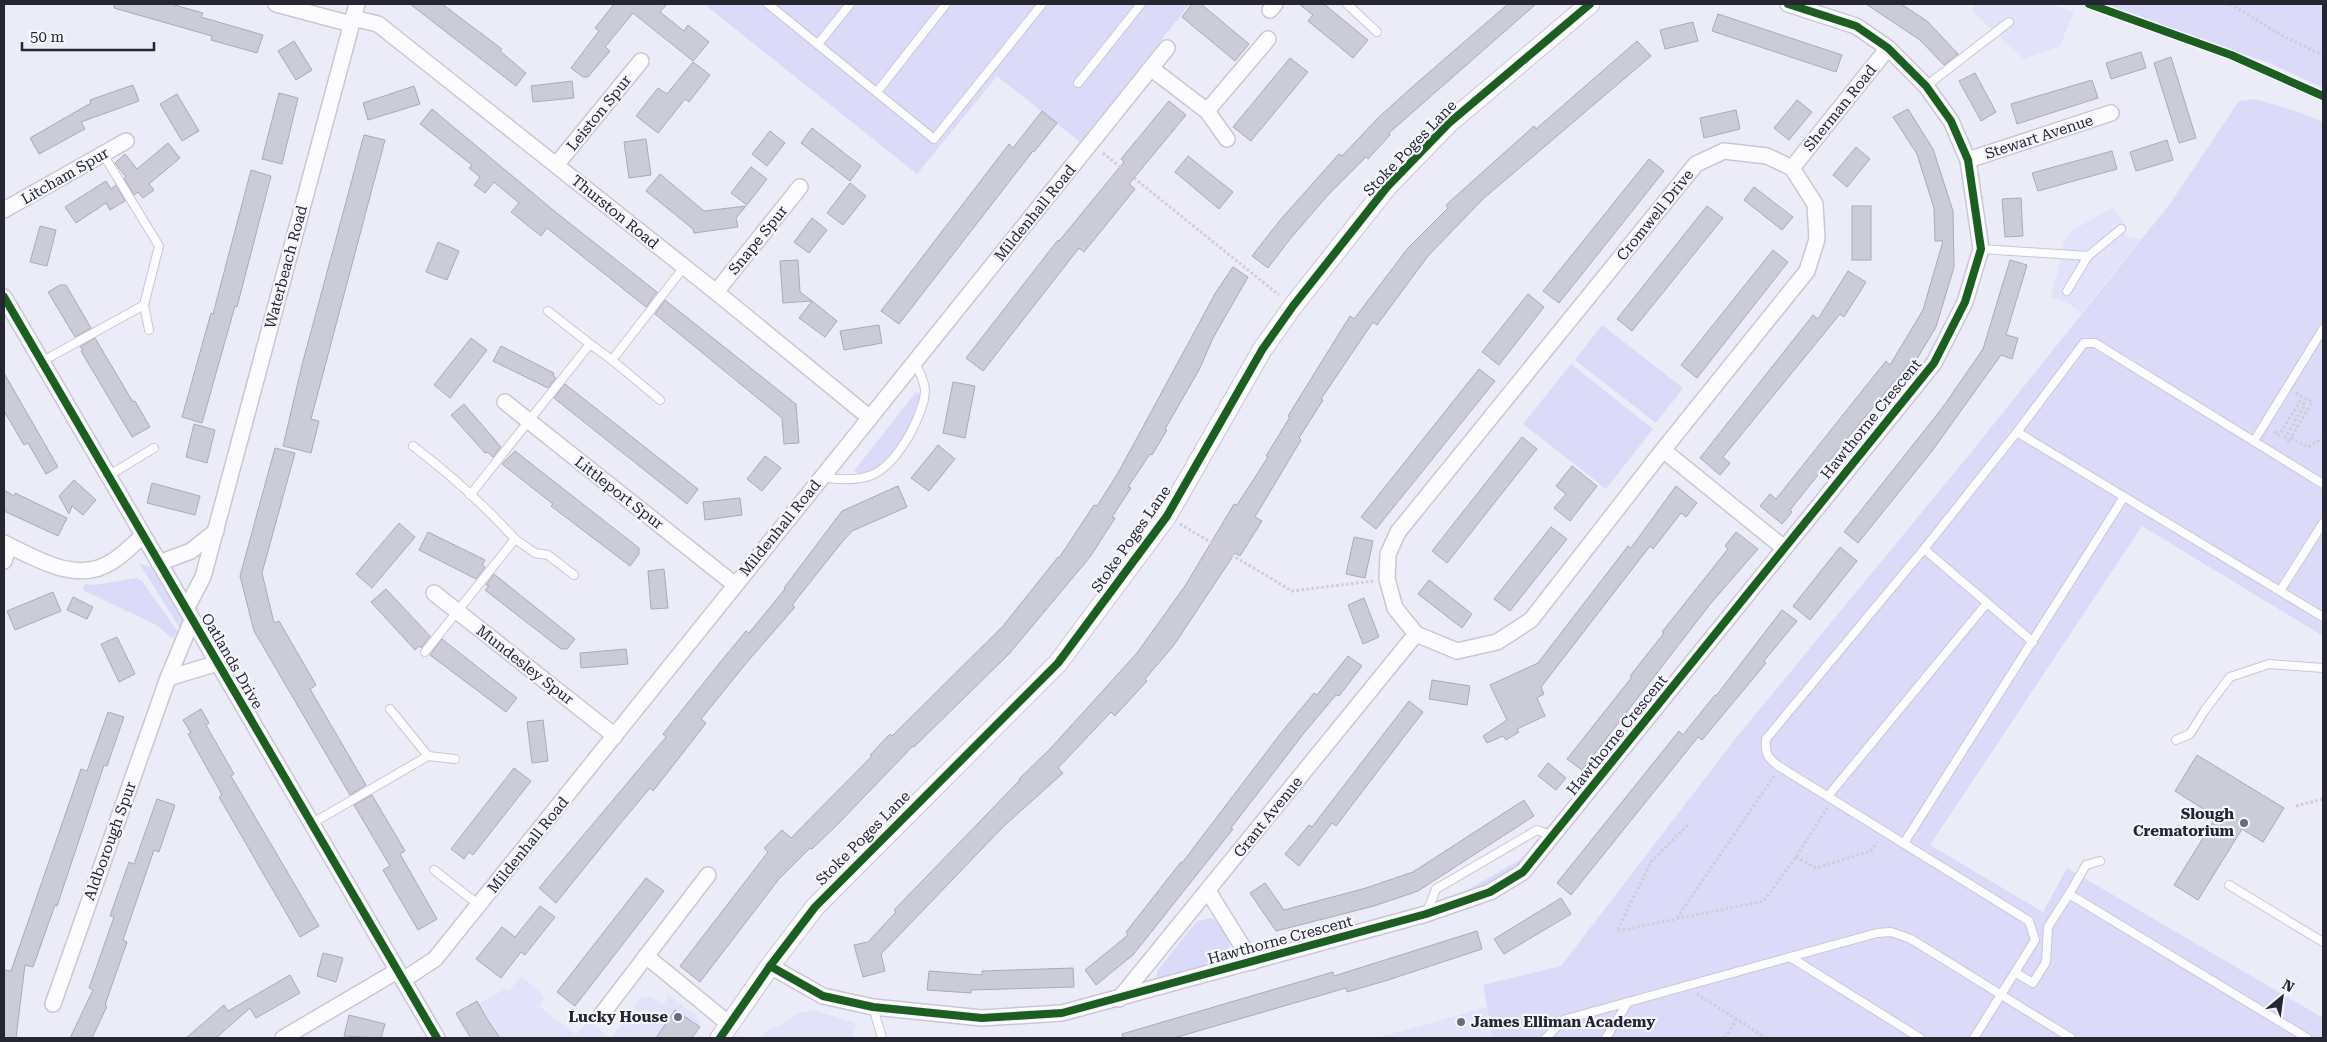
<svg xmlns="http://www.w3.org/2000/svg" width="2327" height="1042" viewBox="0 0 2327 1042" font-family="'Roboto Serif',serif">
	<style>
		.built { fill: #e2e2fb }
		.green { fill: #dbdaf9 }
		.building { fill: #ccccd8; stroke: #ababb7 }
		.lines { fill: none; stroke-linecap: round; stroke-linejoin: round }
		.service-casing { stroke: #c8c8d4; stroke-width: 10 }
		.minor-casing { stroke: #c8c8d4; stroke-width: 18 }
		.tertiary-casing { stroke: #c8c8d4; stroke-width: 21 }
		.path { stroke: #ceced4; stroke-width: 3; stroke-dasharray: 2.5 2.5; stroke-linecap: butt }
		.service { stroke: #fcfcfe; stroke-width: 8 }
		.minor { stroke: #fcfcfe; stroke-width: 15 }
		.tertiary { stroke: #fcfcfe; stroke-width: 19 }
		.cycleway-casing { stroke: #f6f6fd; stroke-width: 11 }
		.cycleway { stroke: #1b5e20; stroke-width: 8 }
		.poi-dot { fill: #6b6b78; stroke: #f6f6fd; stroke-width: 2 }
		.labels { text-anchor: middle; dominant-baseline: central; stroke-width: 4.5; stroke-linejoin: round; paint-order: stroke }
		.street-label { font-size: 15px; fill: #262633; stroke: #f6f6fd }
		.poi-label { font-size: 15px; font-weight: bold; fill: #262633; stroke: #f6f6fd; text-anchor: end }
	</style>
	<rect width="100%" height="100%" fill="#ececf8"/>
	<!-- built -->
	<g class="built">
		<polygon points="1975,4 2049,4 2074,12 2060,46 2024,59 1972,11"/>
		<polygon points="2113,207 2127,227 2125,236 2141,239 2081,313 2069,304 2051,297 2061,259 2004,255 2004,246 2062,251 2065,238 2073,230"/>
		<polygon points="521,976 545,997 539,1006 576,1035 588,1020 610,1038 468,1038 457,1016 505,989 509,991"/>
		<polygon points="669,996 696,1015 701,1026 692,1038 611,1038 641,998 651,997 663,1005"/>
		<polygon points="1487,1007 1493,1038 1377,1038"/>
		<polygon points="813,1010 856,1023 852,1038 761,1038 768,1030 781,1025 798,1013"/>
	</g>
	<!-- green -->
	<g class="green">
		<polygon points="704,4 1190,4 1080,142 997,76 917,174"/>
		<polygon points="2098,4 2323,4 2323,88 2267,62 2096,6"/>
		<polygon points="2255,99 2302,113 2323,122 2323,636 2142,526 1930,845 2043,912 2067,868 2323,1018 2323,1038 1493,1038 1483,985 1561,966 1736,738 1969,455 2169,205 2239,101"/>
		<polygon points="1602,325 1683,388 1656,423 1575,360"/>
		<polygon points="1571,364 1653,429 1606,489 1523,424"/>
		<path d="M916,392l4,3c-8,24 -14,50 -34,67 -7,6 -18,9 -26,13l-6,-4z"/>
		<polygon points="139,563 156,569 186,623 181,630"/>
		<polygon points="136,578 142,581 178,632 172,638 158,626 83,590 85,584 95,585"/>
		<polygon points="1537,839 1542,839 1511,881 1439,904 1446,896 1455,897 1518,861 1535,847 1534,844"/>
		<path d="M1212,918c19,13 19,19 16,41l-13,8 -53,16 -6,-4 1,-8 40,-50z"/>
	</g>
	<!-- building -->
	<g class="building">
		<polygon points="114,4 171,4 203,13 201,17 263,35 257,53 211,40 212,36 114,8"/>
		<polygon points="410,4 442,4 502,49 500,51 526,73 516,86"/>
		<polygon points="614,4 667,4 660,12 684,31 688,25 709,42 693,61 633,13 605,47 610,51 588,77 583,77 571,68 599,31 595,28"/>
		<polygon points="1192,4 1201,4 1249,44 1235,61 1182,17"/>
		<polygon points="1299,4 1324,4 1368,40 1353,58 1308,21 1313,15"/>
		<polygon points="1508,4 1536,4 1389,133 1390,135 1368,159 1366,157 1328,195 1290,239 1268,268 1252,256 1281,219 1339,154 1342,156 1378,118 1411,88"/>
		<polygon points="1866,4 1901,4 1927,21 1958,54 1944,65 1920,40"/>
		<polygon points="1718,14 1842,55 1836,72 1712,31"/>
		<polygon points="1693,22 1698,41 1665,49 1660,30"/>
		<polygon points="294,41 312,70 296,80 278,51"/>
		<polygon points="1637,41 1651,56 1483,199 1428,256 1377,325 1373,322 1321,399 1323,400 1299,438 1301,440 1255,517 1262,521 1240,556 1235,553 1174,645 1145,679 1147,681 1115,716 1111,712 1058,768 1063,773 1003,827 881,954 885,971 863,977 854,945 868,942 896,912 894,910 1020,780 1019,779 1050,749 1137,653 1185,586 1234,504 1237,505 1268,457 1266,456 1290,417 1288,416 1350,316 1354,319 1408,248 1448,208 1446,205 1534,126 1536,129"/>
		<polygon points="2141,52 2146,68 2111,79 2106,63"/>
		<polygon points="2171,57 2196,138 2179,143 2154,63"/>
		<polygon points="1290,58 1308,72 1251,141 1233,127"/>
		<polygon points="693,62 710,75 689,102 685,99 658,133 636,116 658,88 667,94"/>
		<polygon points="1975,73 1996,112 1981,121 1959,81"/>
		<polygon points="2092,80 2098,98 2017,124 2011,104"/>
		<polygon points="572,81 574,98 533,102 531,86"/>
		<polygon points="133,85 139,101 81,122 85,129 39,154 30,138 91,103 90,100"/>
		<polygon points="414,86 420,104 368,120 363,103"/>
		<polygon points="279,93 298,98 282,164 262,159"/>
		<polygon points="177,94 199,131 182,141 160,104"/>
		<polygon points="1797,100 1812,112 1789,140 1774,128"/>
		<polygon points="1169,101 1186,115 1129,184 1135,189 1084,252 1079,248 983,371 966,358 1058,240 1059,241 1124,162 1121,159"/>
		<polygon points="432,109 558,214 657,292 646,307 547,228 541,236 511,212 519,203 494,182 485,193 474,185 480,177 469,168 472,165 420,124"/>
		<polygon points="1908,109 1933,149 1953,211 1954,267 1936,327 1915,362 1912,360 1837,451 1790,510 1792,512 1782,524 1760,506 1770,494 1776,499 1886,361 1890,365 1923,310 1943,241 1935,241 1934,208 1917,154 1893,117"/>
		<polygon points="1736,110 1740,129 1704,138 1700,118"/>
		<polygon points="1042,111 1057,123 1034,152 1033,151 899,324 881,311 1009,144 1013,148"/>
		<polygon points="812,128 861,166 850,181 801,143"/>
		<polygon points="770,131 785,143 767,166 752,154"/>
		<polygon points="364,135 385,140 311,419 319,421 311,453 283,446 302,365"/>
		<polygon points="646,139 651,175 629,178 624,142"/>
		<polygon points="2167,140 2173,160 2136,171 2130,152"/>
		<polygon points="168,143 180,158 149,184 154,190 143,198 138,192 134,195 124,178 126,177 115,163 125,154 137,169"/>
		<polygon points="1856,147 1870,159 1847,187 1833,175"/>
		<polygon points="2112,151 2117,169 2038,191 2032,173"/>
		<polygon points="1188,156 1233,192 1219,209 1175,172"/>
		<polygon points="1649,159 1664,171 1559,303 1543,291"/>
		<polygon points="751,167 767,179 747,205 731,193"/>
		<polygon points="251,170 271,176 237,307 235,306 202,423 182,417 211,313 213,314"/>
		<polygon points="660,174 704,211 746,206 736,218 738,227 694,233 693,229 646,191"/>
		<polygon points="106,181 111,189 116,185 125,201 110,210 106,203 76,223 65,207"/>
		<polygon points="850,183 866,196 843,225 827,213"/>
		<polygon points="1754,187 1793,217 1782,230 1744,200"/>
		<polygon points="2021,198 2023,236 2005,237 2002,199"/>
		<polygon points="1707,206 1723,218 1632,331 1617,319"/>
		<rect x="1852" y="206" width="19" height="54"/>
		<polygon points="812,218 827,230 809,253 794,242"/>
		<polygon points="40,226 56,230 47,266 30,262"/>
		<polygon points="438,242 459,251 447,280 426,272"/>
		<polygon points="1773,250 1788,262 1697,378 1681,365"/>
		<polygon points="798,260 800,292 812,301 783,303 780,261"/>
		<polygon points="2010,260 2027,265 2006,335 2018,338 2012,359 2001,355 1932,451 1858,543 1844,532 1943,407 1983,349"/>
		<polygon points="1233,267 1248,277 1213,338 1199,370 1165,429 1167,430 1152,455 1150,454 1128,487 1131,488 1112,517 1115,518 1090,557 1009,654 914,747 913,746 838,824 812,849 810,848 779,879 700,982 680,966 768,852 764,848 782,830 791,838 872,756 870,755 890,734 892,736 1003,626 1058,557 1059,558 1094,505 1097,506 1118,473 1216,292"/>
		<polygon points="1848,271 1866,282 1844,317 1840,314 1723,457 1730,463 1720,475 1700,458 1813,315 1818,319"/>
		<polygon points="60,285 66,285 91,328 75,337 48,292"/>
		<polygon points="1528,294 1544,307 1499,365 1482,352"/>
		<polygon points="665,300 796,404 799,443 784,444 782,418 655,314"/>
		<polygon points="812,301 837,321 825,337 799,318"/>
		<polygon points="879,325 882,343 844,350 840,331"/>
		<polygon points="95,338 133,402 135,401 150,427 132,437 81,351 83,350 80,347"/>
		<polygon points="471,338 487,350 450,398 434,385"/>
		<polygon points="501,346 554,373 553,375 556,378 548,388 493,361"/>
		<polygon points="1479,369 1495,381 1376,529 1361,517"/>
		<polygon points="4,373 58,467 46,474 28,443 24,445 4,411"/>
		<polygon points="953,382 975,386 965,438 943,433"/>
		<polygon points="565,384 698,489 687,504 554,398"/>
		<polygon points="464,404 501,447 493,457 487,452 485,453 451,415"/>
		<polygon points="194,424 215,430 207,463 186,457"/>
		<polygon points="1522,437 1537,449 1447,563 1432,551"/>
		<polygon points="938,445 955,459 929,491 911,478"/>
		<polygon points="275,448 295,453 262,573 274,623 279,621 316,685 310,689 366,785 350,795 254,631 240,576"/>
		<polygon points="515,451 639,548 639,554 630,566 551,506 553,504 502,464"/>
		<polygon points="765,456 781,468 762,491 747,479"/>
		<polygon points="1572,466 1597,486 1570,521 1554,508 1566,494 1556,486"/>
		<polygon points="74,480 96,500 83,515 72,506 69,514 59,496"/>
		<polygon points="152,483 200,496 195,515 147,503"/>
		<polygon points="898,486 907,507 852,531 842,542 792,605 795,607 748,661 701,719 706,723 679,758 653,791 650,788 619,825 556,903 539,888 666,737 663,734 722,660 746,631 749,633 785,589 784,588 842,511"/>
		<polygon points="1676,486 1697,503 1686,517 1681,513 1653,549 1650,546 1541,687 1544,694 1537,698 1545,716 1517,729 1519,732 1506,740 1503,736 1487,743 1483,736 1507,720 1490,685 1538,663 1628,546 1631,548"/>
		<polygon points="4,490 14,496 15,493 67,518 58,536 4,511"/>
		<polygon points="740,498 742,515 705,520 703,502"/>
		<polygon points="399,523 415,537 372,588 356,574"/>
		<polygon points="1551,527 1567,539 1510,611 1494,599"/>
		<polygon points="428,532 485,560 482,565 485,567 476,579 419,550"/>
		<polygon points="1736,532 1758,549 1711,603 1582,770 1567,759 1632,677 1630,676 1664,633 1662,632 1728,549 1725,546"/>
		<polygon points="1354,537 1373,541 1365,578 1346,574"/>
		<polygon points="1840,547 1857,561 1810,620 1793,606"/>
		<polygon points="664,569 668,608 651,609 648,571"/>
		<polygon points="494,574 575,639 567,649 561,649 485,590 489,586 486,585"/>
		<polygon points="1429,580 1472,614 1462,628 1418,594"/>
		<polygon points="386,589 430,636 421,648 419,646 415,650 371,602"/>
		<polygon points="53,592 61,611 15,630 7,611"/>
		<polygon points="73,597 93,607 87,619 67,610"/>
		<polygon points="1364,598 1379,637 1363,644 1348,605"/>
		<polygon points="1782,610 1797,621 1764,661 1766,663 1702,740 1698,737 1571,895 1557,883 1679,731 1683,735 1715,695 1716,696"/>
		<polygon points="117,637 135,674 119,682 101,644"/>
		<polygon points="442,639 517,698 506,712 430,655"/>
		<polygon points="626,649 628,664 581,668 580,653"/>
		<polygon points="1348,656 1362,666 1339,696 1336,695 1304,733 1231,828 1233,829 1133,955 1096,985 1085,970 1128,935 1126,932 1181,862 1182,863 1281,733 1314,693 1317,695"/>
		<polygon points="1432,680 1470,686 1467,705 1429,699"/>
		<polygon points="1409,701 1423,712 1336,826 1332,823 1299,866 1285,854 1309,825 1312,827"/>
		<polygon points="201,709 209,723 206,725 234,774 231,776 319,926 300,937 219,797 222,795 188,734 191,733 183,720"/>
		<polygon points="108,712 124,717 107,766 104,765 57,906 55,905 33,967 25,965 16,1038 4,1038 4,970 11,971 81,769 87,771"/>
		<polygon points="543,720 548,761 532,763 527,722"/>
		<polygon points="2197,755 2284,808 2263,842 2242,829 2198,900 2174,885 2216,817 2175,791"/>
		<polygon points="1548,763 1566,778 1556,790 1538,776"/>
		<polygon points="514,768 531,781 473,855 469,852 464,859 451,849"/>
		<polygon points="372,795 405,851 400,854 437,919 418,930 383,870 390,866 354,805"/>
		<polygon points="157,799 175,805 159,852 154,850 123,940 127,942 105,1005 107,1006 92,1038 70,1038 93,990 89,988 114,917 110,916 129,862 134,864"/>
		<polygon points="1524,800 1534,816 1418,891 1374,906 1276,931 1250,893 1265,883 1284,910 1366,888 1413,872"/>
		<polygon points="646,878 664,891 575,1006 557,992"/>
		<polygon points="1561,898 1571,914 1504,954 1494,939"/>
		<polygon points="540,906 555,917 525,955 521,952 501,978 476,959 502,927 515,937"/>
		<polygon points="1477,931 1482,949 1385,981 1347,992 1346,988 1174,1038 1123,1038 1122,1034 1333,972 1334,976"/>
		<polygon points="323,953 343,958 336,982 317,976"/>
		<polygon points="1073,968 1074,987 971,990 971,993 927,990 929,971 982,975 982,971"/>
		<polygon points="290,975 300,993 256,1018 250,1008 216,1038 186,1038 224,1005 228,1011"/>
		<polygon points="477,1001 487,1019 500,1038 471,1038 456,1013"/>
		<polygon points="675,1010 700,1027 692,1038 656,1038"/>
		<polygon points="349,1015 385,1024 381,1038 344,1036"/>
	</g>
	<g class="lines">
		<defs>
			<g id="service">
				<polyline points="768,4 934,139 1042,4"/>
				<polyline points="1347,4 1377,32"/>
				<polyline points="818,44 850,4"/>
				<polyline points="1078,83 1141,4"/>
				<polyline points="1926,86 2009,22"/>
				<polyline points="877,92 946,4"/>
				<polyline points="1981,249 2088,256"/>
				<polyline points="2067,291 2088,256 2121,229"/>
				<polyline points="144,305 149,330"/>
				<polyline points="548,311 590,344"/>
				<polyline points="612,360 660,400"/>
				<polyline points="41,362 144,305 159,246 103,154"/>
				<polyline points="2017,432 2084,343 2095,343 2323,484"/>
				<polyline points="2254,441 2323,329"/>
				<path d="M413,446c37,28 71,59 102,93l-90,113"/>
				<polyline points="108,476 154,448"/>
				<path d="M822,477c47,8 65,-3 88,-43 6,-12 15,-30 15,-44 0,-8 -7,-20 -10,-29"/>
				<polyline points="470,495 590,344 612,360 684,267"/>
				<polyline points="515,539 535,553 548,555 574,575"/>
				<polyline points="1924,549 2033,642"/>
				<polyline points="2280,591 2323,523"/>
				<polyline points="2176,740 2190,734 2205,710 2230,677 2269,664 2323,668"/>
				<polyline points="428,756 455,759"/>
				<polyline points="1828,796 1987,603"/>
				<polyline points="311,824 428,756 390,709"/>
				<polyline points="1904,843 2124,497"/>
				<polyline points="434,870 479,905"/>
				<polyline points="2229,885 2323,942"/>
				<polyline points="2069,894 2086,865 2100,861"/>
				<polyline points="1427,912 1436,889 1537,830 1554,836"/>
				<polyline points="1790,957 1920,1038"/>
				<polyline points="2016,973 2033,983 2046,962 2048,927 2069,894 2307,1038"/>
				<polyline points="873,1007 882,1038"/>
				<polyline points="1546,1038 1563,1020 1877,933 1891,932 1911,939 2071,1038"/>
				<polyline points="1606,1038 1628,1002"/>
				<path d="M1974,1038l61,-98 -6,-19 -249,-154c-13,-9 -15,-13 -14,-28l158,-190 93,-117 306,185"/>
			</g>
			<g id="minor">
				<polyline points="276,4 351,24"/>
				<polyline points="1270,10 1275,4"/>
				<polyline points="353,18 378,24 716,292 870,418"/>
				<polyline points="1152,69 1207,111"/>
				<polyline points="1227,139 1207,111 1268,39"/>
				<polygon points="1724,151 1767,156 1792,168 1815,204 1817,239 1807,271 1663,450 1531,620 1497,642 1457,651 1416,634 1395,608 1387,579 1388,554 1398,532 1696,164"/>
				<polyline points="1968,160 2111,113"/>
				<polyline points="556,165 641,61"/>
				<polyline points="1792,168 1888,48"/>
				<polyline points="4,210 126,141"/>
				<polyline points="716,292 800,187"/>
				<polyline points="4,297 437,1038"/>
				<polyline points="505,402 734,584"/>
				<polyline points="1663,450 1784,548"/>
				<path d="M4,543c33,16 74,42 109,18 11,-7 20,-17 30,-25"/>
				<polyline points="4,561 9,546"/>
				<polyline points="159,563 191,551 216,531"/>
				<polyline points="434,593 615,736"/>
				<polyline points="186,609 203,577 357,4"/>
				<polyline points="168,678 218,663"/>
				<polyline points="1208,891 1252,962"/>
				<polyline points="646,956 729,1024"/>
				<polyline points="770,966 823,996 873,1007 982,1018 1062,1013 1426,914 1490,892 1523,872 1934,363 1965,302 1981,249 1968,160 1951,121 1926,86 1888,48 1856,26 1788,4"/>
				<polyline points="403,980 435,959 1167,48"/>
				<polyline points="1119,999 1416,634"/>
				<polyline points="53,1004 168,678 192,620"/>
				<polyline points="602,1014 708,875"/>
				<polyline points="283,1038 397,971"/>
			</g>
			<polyline id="tertiary" points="720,1038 770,966 815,907 1058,663 1167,516 1262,350 1293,306 1387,187 1449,123 1590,4"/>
		</defs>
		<!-- service casing -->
		<use href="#service" class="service-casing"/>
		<!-- minor casing -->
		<use href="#minor" class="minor-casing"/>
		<!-- tertiary casing -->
		<use href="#tertiary" class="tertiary-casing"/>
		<!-- path -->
		<g class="path">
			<polyline points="2230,4 2281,35 2323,55"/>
			<polyline points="1103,153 1279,295"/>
			<polyline points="2296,393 2312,402 2291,438 2308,447 2323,438"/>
			<polyline points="2276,431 2275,433 2279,435 2300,401 2305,404 2285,438 2289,441 2291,438"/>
			<polyline points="1180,524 1292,591 1373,581"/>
			<polyline points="2296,806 2323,799"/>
			<polyline points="1688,825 1651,862 1617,931 1764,901 1796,857 1827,808"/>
			<polyline points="1796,857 1816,868 1871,851 1877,842"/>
			<polyline points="1677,918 1774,776"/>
			<polyline points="1697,994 1766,1038"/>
			<polyline points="1725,1038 1736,1020"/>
		</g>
		<!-- service -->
		<use href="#service" class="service"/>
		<!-- minor -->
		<use href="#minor" class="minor"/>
		<!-- tertiary -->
		<use href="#tertiary" class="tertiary"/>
		<defs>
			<g id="cycleway">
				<polyline points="2089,4 2231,55 2323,96"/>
				<polyline points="4,297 437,1038"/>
				<polyline points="770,966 823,996 873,1007 982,1018 1062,1013 1426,914 1490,892 1523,872 1934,363 1965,302 1981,249 1968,160 1951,121 1926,86 1888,48 1856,26 1788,4"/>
				<polyline points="720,1038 770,966 815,907 1058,663 1167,516 1262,350 1293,306 1387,187 1449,123 1590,4"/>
			</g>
		</defs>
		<!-- cycleway casing -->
		<use href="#cycleway" class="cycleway-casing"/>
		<!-- cycleway -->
		<use href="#cycleway" class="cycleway"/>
	</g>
	<!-- markers -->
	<g class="poi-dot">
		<circle cx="2244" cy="823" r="5"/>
		<circle cx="678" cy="1017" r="5"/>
		<circle cx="1461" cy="1022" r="5"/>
	</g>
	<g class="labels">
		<!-- street labels -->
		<g class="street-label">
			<text transform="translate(1840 108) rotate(-51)">Sherman Road</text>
			<text transform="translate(599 113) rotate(-51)">Leiston Spur</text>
			<text transform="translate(2039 137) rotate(-18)">Stewart Avenue</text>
			<text transform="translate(1410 148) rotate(-46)">Stoke Poges Lane</text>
			<text transform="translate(65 176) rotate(-30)">Litcham Spur</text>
			<text transform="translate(615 212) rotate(39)">Thurston Road</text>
			<text transform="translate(1035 213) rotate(-51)">Mildenhall Road</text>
			<text transform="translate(1655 215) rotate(-51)">Cromwell Drive</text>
			<text transform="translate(758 240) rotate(-51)">Snape Spur</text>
			<text transform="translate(286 267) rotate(-75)">Waterbeach Road</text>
			<text transform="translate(1871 419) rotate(-51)">Hawthorne Crescent</text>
			<text transform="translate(619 493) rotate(38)">Littleport Spur</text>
			<text transform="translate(780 528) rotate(-51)">Mildenhall Road</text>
			<text transform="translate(1131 539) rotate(-55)">Stoke Poges Lane</text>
			<text transform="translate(232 661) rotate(60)">Oatlands Drive</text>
			<text transform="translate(525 665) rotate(38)">Mundesley Spur</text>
			<text transform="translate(1617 735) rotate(-51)">Hawthorne Crescent</text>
			<text transform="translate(1268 817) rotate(-51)">Grant Avenue</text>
			<text transform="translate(863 838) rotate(-45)">Stoke Poges Lane</text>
			<text transform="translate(110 841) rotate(-70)">Aldborough Spur</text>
			<text transform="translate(528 845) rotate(-51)">Mildenhall Road</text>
			<text transform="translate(1280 940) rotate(-15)">Hawthorne Crescent</text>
		</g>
		<!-- poi labels -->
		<g class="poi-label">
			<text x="2234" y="814">Slough<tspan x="2234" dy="17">Crematorium</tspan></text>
			<text x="668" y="1017">Lucky House</text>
			<text x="1471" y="1022" text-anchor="start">James Elliman Academy</text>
		</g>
	</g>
	<!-- border -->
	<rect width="2327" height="1042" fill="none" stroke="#262633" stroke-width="10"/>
	<!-- north arrow -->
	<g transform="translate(2282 997) rotate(29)" stroke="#f6f6fd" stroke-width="4" paint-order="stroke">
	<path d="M0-4L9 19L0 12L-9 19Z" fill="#262633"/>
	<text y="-8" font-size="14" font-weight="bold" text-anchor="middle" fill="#262633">N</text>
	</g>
	<!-- scale -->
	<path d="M22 42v8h132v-8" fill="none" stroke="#262633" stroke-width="2.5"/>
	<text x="30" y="42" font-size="15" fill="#262633" stroke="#f6f6fd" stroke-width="4" paint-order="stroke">50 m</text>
</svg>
